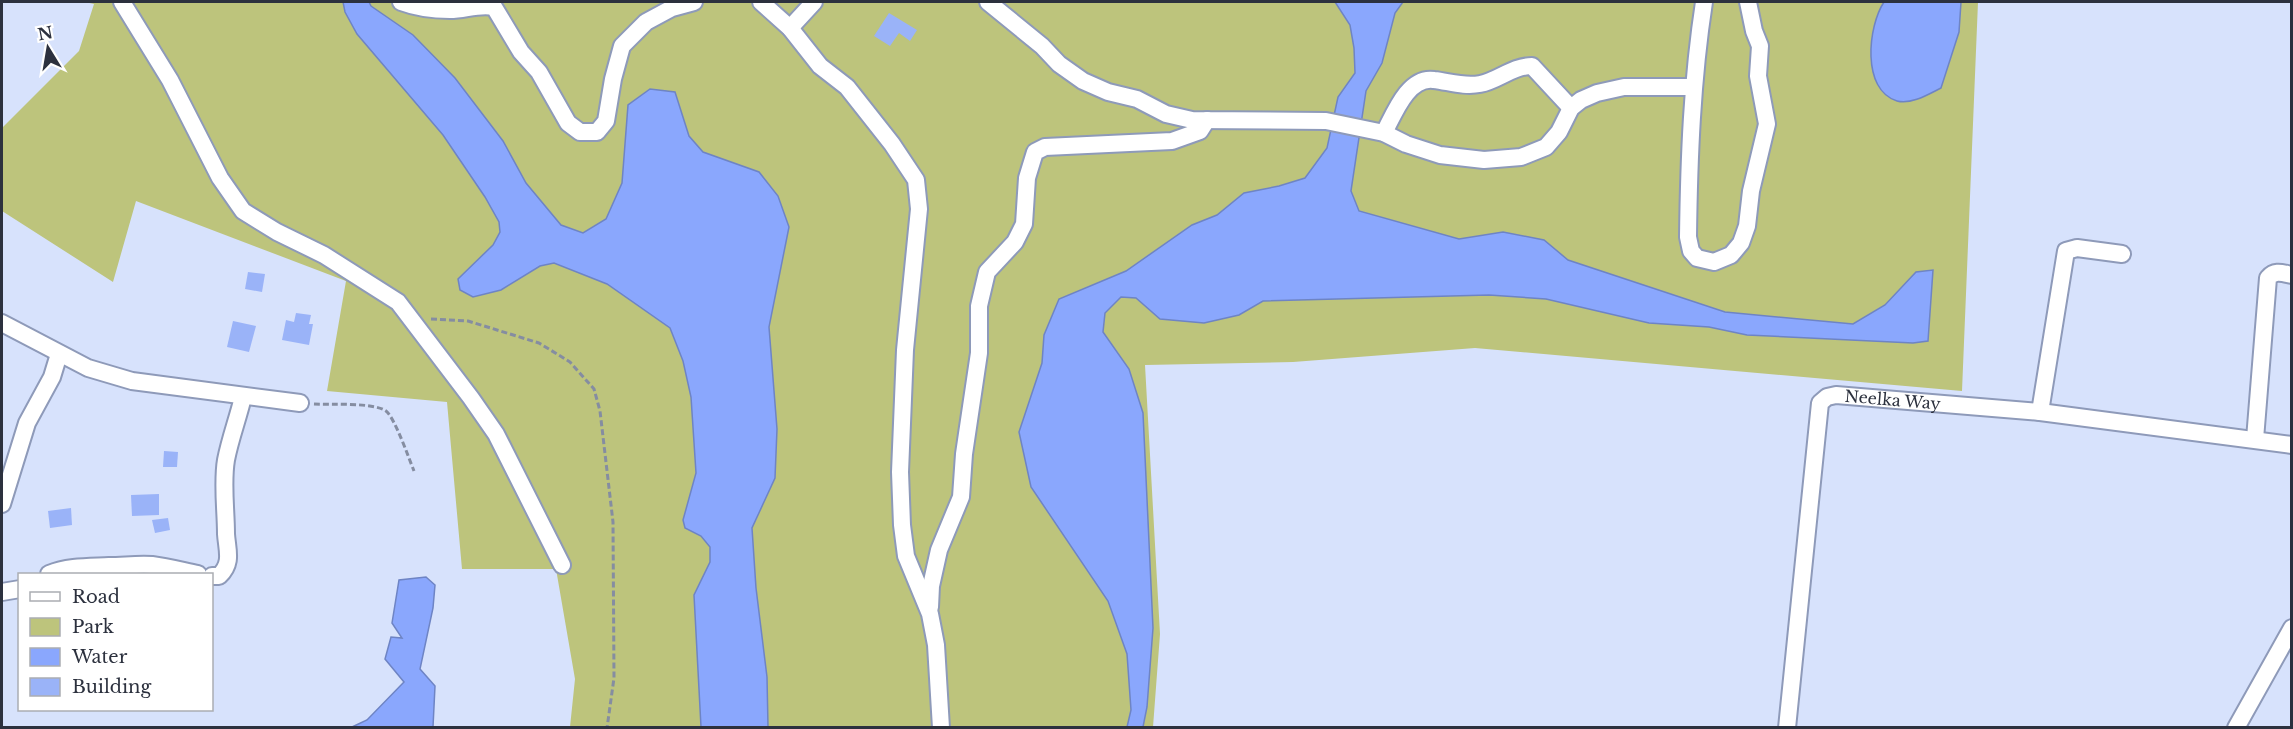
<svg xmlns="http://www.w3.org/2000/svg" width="2293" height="729" viewBox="0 0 2293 729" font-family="'Libre Baskerville',serif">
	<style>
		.green { fill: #bdc47c }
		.water { fill: #8aa7fd; stroke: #6e84c4; stroke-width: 1.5 }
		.building { fill: #9ab3f8 }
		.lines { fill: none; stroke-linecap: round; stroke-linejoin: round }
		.minor-casing { stroke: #8e9ab9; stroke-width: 20 }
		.path { stroke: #858da1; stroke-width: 3; stroke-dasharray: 6 3; stroke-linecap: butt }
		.minor { stroke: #fff; stroke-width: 16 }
		.labels { text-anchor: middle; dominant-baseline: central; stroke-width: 5; stroke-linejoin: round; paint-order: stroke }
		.street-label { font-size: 16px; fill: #2c313e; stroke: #fff }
	</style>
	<rect width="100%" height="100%" fill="#d7e2fc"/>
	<!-- green -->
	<polygon class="green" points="85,2 1978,2 1962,391 1475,348 1293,362 1145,365 1160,634 1153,727 570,727 575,679 556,569 462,569 447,402 327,391 346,281 136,201 113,282 2,211 2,128 79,51 94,4"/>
	<!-- water -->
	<g class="water">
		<polygon points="343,2 369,2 371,6 413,35 455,78 503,141 526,183 561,225 583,233 606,219 622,183 628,105 650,89 675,92 689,136 703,152 759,172 778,196 789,227 769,327 777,429 775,478 752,528 756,588 767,677 768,727 701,727 694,595 710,562 710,547 701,536 685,528 683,520 696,473 691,397 683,361 670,328 607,284 554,263 540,266 501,290 473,297 460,290 458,279 493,245 500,232 499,222 485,197 443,135 357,34 345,12"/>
		<polygon points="1335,2 1403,2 1395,13 1382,63 1366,91 1351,191 1359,211 1459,239 1503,232 1544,240 1568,260 1725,312 1853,324 1885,305 1916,272 1933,270 1928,341 1913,343 1747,335 1709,327 1649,323 1546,299 1489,295 1263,301 1239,315 1204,323 1160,319 1136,298 1121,297 1105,313 1103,332 1129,369 1143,413 1153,628 1147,707 1143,727 1127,727 1131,710 1127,654 1108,601 1031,487 1019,432 1042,363 1044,335 1059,299 1126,271 1192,225 1217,215 1244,193 1279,186 1305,178 1327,148 1338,97 1355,73 1354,48 1350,25"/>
		<path d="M1884,2h77l-2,30 -18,56c-12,6 -30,17 -44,13 -36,-11 -29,-75 -13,-99z"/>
		<polygon points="426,577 435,585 433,608 420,669 435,686 433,727 352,727 367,720 404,682 385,659 391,637 402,638 392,623 399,580"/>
	</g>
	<!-- building -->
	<g class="building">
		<polygon points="889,13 917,30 910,41 899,33 890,46 874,36"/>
		<polygon points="248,272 265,274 262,292 245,289"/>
		<polygon points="296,313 311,315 309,324 313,324 309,345 282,340 286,320 294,322"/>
		<polygon points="233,321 256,326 249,352 227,347"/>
		<polygon points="164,451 178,452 177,467 163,467"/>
		<polygon points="159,494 159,515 132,516 131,495"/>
		<polygon points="71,508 72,525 50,528 48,511"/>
		<polygon points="168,518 170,530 155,533 152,520"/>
	</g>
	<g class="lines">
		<defs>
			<g id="minor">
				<polyline points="122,2 170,80 220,178 243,211 277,232 324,255 398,302 471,398 496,434 562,565"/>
				<path d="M401,2c16,6 32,8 49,8 15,0 28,-6 44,-3l27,45 18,20 29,51 12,9h17l9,-11 7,-42 9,-33 24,-24 26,-14 22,-6"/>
				<polyline points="761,2 790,28 820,66 847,87 892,144 916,180 919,209 905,350 900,472 902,525 906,556 930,614 936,645 941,728"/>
				<polyline points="988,2 1042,46 1059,64 1083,81 1108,92 1137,99 1166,114 1192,120 1326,121 1384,133 1406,144 1440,155 1484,160 1521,157 1546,147 1559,132 1571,108 1581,100 1597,93 1624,87 1692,87"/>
				<path d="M1704,2c-12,78 -15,156 -16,235l3,14 6,7 17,4 17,-7 10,-12 6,-17 4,-35 16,-67 -9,-48 2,-30 -6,-15 -6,-29"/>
				<polyline points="790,28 814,2"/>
				<path d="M1384,133c10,-19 24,-57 50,-53 16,2 30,7 46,4 18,-3 32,-18 52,-18l39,42"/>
				<polyline points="2,323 88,368 132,381 300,403"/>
				<polyline points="2040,412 2066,251 2077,248 2122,254"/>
				<path d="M2255,439l13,-161c7,-8 14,-5 24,-3"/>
				<polyline points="2,504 27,423 52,377 59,354"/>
				<path d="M49,574c20,-8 40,-7 60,-8 14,0 28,-2 43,-1 15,2 31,6 46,9"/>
				<path d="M212,576h7c14,-13 8,-26 7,-42 0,-24 -4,-51 0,-74 4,-21 12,-42 17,-63"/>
				<polyline points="2,592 20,589"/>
				<polyline points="930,607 931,586 939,550 961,497 964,454 979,353 979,306 987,272 1015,242 1024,224 1027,178 1035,152 1045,147 1172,141 1200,131 1207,120"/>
				<path id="s1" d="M1787,728l33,-325 7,-6 9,-2 204,17 252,33"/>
				<polyline points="2236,728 2292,628"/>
			</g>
		</defs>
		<!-- minor casing -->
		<use href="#minor" class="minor-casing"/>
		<!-- path -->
		<g class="path">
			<polyline points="431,319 468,321 539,343 570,362 594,389 600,411 613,522 614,678 607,728"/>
			<path d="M314,404c17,1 59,-2 72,7 9,7 23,48 28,60"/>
		</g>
		<!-- minor -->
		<use href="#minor" class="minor"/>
	</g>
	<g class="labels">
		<!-- street labels -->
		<g class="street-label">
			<text stroke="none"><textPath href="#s1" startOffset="402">Neelka Way</textPath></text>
		</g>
	</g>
	<!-- border -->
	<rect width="2293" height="729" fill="none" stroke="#2c313e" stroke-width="6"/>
	<!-- legend -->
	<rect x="18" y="573" width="195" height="138" fill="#ffffff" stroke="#abadb2" stroke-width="1.5"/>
	<rect x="30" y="592" width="30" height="9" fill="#ffffff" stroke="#abadb2" stroke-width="1.5"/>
	<text x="72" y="603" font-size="18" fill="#2c313e">Road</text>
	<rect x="30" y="618" width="30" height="18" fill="#bdc47c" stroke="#abadb2" stroke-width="1.5"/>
	<text x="72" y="633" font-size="18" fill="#2c313e">Park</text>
	<rect x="30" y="648" width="30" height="18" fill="#8aa7fd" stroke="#abadb2" stroke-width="1.5"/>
	<text x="72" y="663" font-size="18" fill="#2c313e">Water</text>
	<rect x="30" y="678" width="30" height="18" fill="#9ab3f8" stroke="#abadb2" stroke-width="1.5"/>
	<text x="72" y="693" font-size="18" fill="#2c313e">Building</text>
	<!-- north arrow -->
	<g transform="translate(48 48) rotate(349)" stroke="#ffffff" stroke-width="4.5" paint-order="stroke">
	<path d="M0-4.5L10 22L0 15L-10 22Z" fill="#2c313e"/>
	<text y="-9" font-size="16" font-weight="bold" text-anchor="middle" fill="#2c313e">N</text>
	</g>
</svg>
